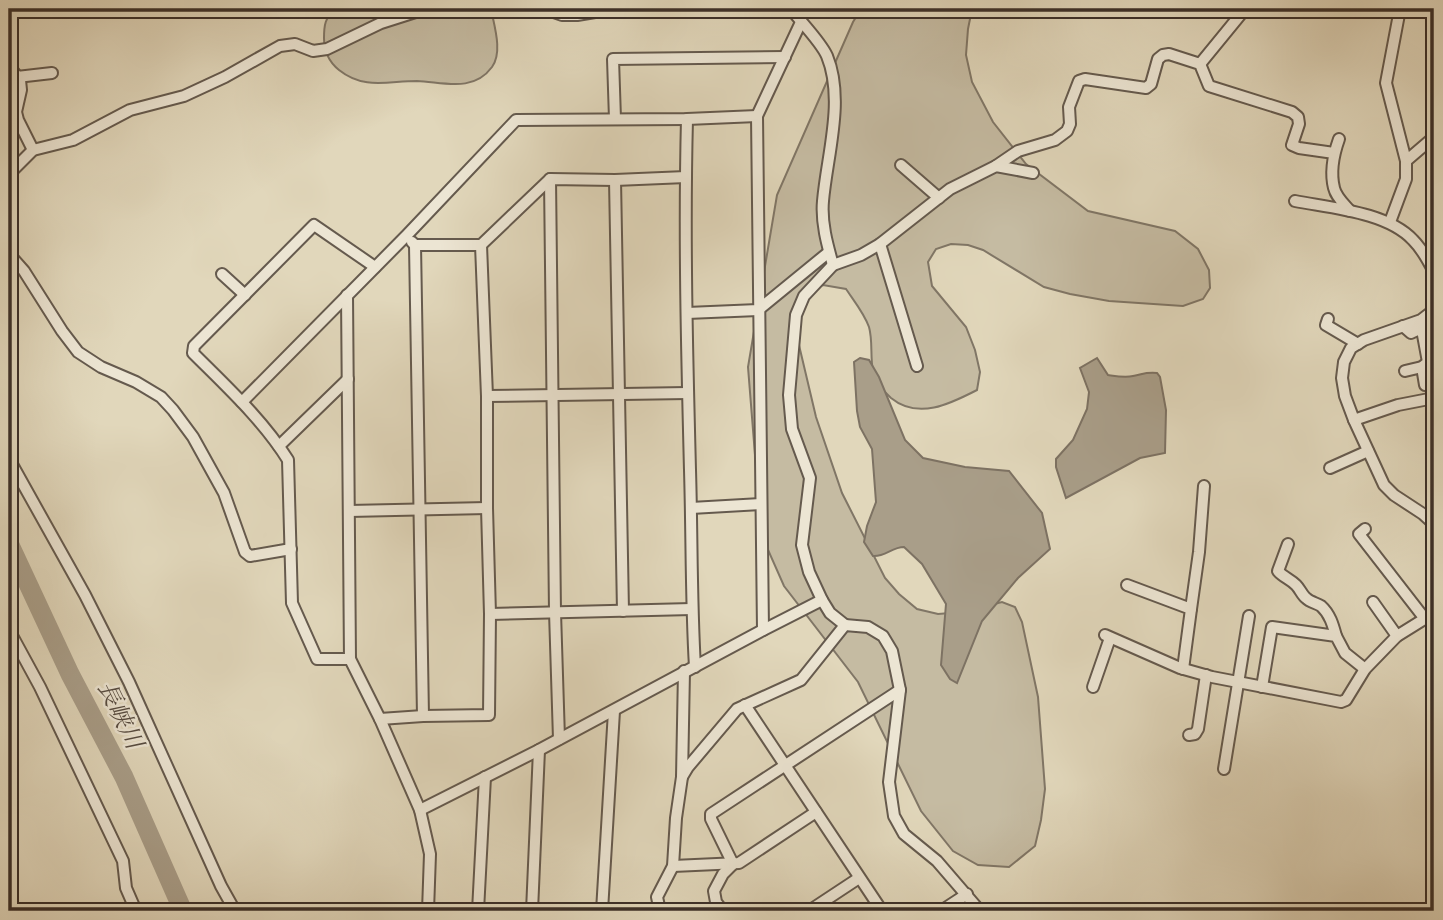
<svg xmlns="http://www.w3.org/2000/svg" width="1443" height="920" viewBox="0 0 1443 920" font-family="'IM FELL Double Pica','Noto Serif JP',serif">
	<style>
		.green { fill: #c5bba2; stroke: #807666; stroke-width: 2 }
		.water { fill: #a99e89; stroke: #7d7263; stroke-width: 2 }
		.lines { fill: none; stroke-linecap: round; stroke-linejoin: round }
		.river { stroke: #a99e89; stroke-width: 19 }
		.minor-casing { stroke: #655a4e; stroke-width: 14 }
		.minor { stroke: #ece5d3; stroke-width: 10 }
		.labels { text-anchor: middle; dominant-baseline: central; stroke-width: 5; stroke-linejoin: round; paint-order: stroke }
		.water-label { font-size: 24px; font-style: italic; fill: #574c41; stroke: #ece5d3 }
	</style>
	<rect width="100%" height="100%" fill="#e1d7bb"/>
	<filter id="stains"><feTurbulence type="fractalNoise" baseFrequency=".00286" numOctaves="4"/><feColorMatrix values="0 0 0 0 .2 0 0 0 0 .09 0 0 0 0 .02 0 0 0 .5 -.17"/></filter>
	<radialGradient id="worn" r=".72"><stop offset=".6" stop-color="#630" stop-opacity="0"/><stop offset="1" stop-color="#630" stop-opacity=".3"/></radialGradient>
	<!-- green -->
	<g class="green">
		<path d="M335,9h156c3,16 12,43 1,58 -19,26 -49,15 -75,14 -29,0 -53,9 -78,-11 -10,-8 -15,-20 -15,-32 0,-13 1,-20 11,-29z"/>
		<path d="M861,9h111l-4,20 -2,26 6,27 21,40 33,42 62,47 87,20 23,18 11,21 1,18 -7,11 -20,7 -74,-5 -39,-7 -26,-7 -61,-37 -15,-5 -17,-1 -15,5 -8,13 4,24 34,41 9,23 5,22 -3,18c-27,14 -59,30 -86,8 -8,-7 -15,-17 -18,-27 -3,-14 0,-30 -4,-44 -5,-14 -15,-26 -23,-38l-23,-4 -22,13 -7,26 22,93 26,76 43,85 14,16 18,15 21,5 25,-2 39,-10 13,5 7,15 16,75 7,92 -4,31 -6,26 -26,21 -31,-2 -25,-14 -32,-40 -63,-129 -74,-96 -27,-61v-45l-9,-113 29,-172 76,-173z"/>
	</g>
	<!-- water -->
	<g class="water">
		<path d="M860,358l9,2 10,17 26,63 18,18 42,9 44,4 33,42 8,36 -32,29 -36,43 -25,62 -7,-4 -9,-14 5,-61 -24,-40 -18,-17c-12,0 -19,10 -31,9l-9,-14 3,-16 9,-24 -4,-53 -12,-22 -3,-16 -3,-49z"/>
		<path d="M1097,358l11,17c7,1 17,3 25,1 11,-2 12,-4 24,-3l3,4 6,33 -1,43 -25,5 -74,40 -10,-31v-8l17,-19 14,-31 2,-17 -9,-24z"/>
	</g>
	<g class="lines">
		<!-- river -->
		<polyline class="river" points="9,543 70,674 124,777 183,911"/>
		<defs>
			<g id="minor">
				<polyline points="545,9 562,15 577,15 613,9"/>
				<path d="M791,9c10,13 30,33 36,47 18,44 0,99 -4,145 -2,21 4,43 10,64"/>
				<polyline points="1400,9 1386,83 1406,161 1434,137"/>
				<polyline points="1200,64 1245,9"/>
				<polyline points="9,66 20,80 21,90 16,112 18,120 33,150"/>
				<polyline points="17,77 52,73"/>
				<polyline points="615,119 613,59 785,57"/>
				<path d="M687,119c-3,117 0,234 3,351 2,66 1,131 5,197"/>
				<path d="M1339,139c-5,14 -9,33 -5,49 2,9 10,16 16,23"/>
				<polyline points="901,165 939,198"/>
				<polyline points="996,166 1018,151 1055,140 1067,131 1070,124 1069,107 1079,81 1085,79 1146,88 1151,84 1158,59 1163,55 1169,54 1200,64 1209,86 1292,112 1298,117 1299,124 1292,145 1299,148 1334,153"/>
				<polyline points="9,174 33,150 73,140 130,110 184,96 225,77 280,46 295,44 313,51 327,49 381,23 425,9"/>
				<polyline points="550,179 555,612 559,739"/>
				<polyline points="615,180 623,611"/>
				<path d="M1295,201c36,7 92,11 118,39 9,9 15,20 21,32"/>
				<polyline points="1390,222 1406,179 1406,161"/>
				<polyline points="412,242 415,245 481,245 550,179 615,180 686,177"/>
				<polyline points="880,244 917,366"/>
				<polyline points="415,245 423,716"/>
				<polyline points="9,254 24,271 62,331 78,352 101,367 136,382 161,397 173,410 193,437 224,493 245,552 250,556 291,549"/>
				<polyline points="222,274 245,295"/>
				<polyline points="347,295 350,659 380,719 420,810 430,854 428,911"/>
				<polyline points="1434,310 1421,320 1364,340 1351,348 1344,362 1342,378 1345,396 1354,420 1384,485 1394,495 1423,514 1434,524"/>
				<polyline points="687,313 758,310 829,252"/>
				<polyline points="1328,319 1326,325 1358,344"/>
				<polyline points="1403,326 1411,333 1424,327 1434,320"/>
				<polyline points="1422,367 1425,385"/>
				<polyline points="1405,371 1422,367 1428,362 1423,335 1424,327"/>
				<polyline points="487,396 688,393"/>
				<polyline points="242,402 407,235 516,120 687,119 757,116"/>
				<polyline points="1354,420 1398,405 1434,398"/>
				<polyline points="279,446 348,379"/>
				<polyline points="9,459 85,595 129,682 221,886 235,911"/>
				<polyline points="1330,468 1368,451"/>
				<polyline points="691,508 761,504"/>
				<polyline points="349,511 487,508"/>
				<polyline points="1365,529 1359,534 1425,619"/>
				<path d="M1288,544l-10,27c5,6 12,8 18,14 4,4 6,10 10,13 4,4 10,5 15,8 9,8 12,19 15,30"/>
				<polyline points="1127,585 1191,609 1183,669"/>
				<polyline points="1373,602 1397,636"/>
				<polyline points="1191,609 1199,552 1204,486"/>
				<polyline points="490,614 692,609"/>
				<polyline points="845,625 830,613 822,600 809,572 802,545 810,478 792,429 789,395 796,315 804,296 833,265 861,255 880,244 950,189 996,166 1033,173"/>
				<polyline points="9,630 40,687 123,861 126,888 136,911"/>
				<polyline points="763,630 757,116 801,22"/>
				<polyline points="1105,635 1180,668 1212,677 1341,702 1346,700 1365,669 1397,636 1434,613"/>
				<path d="M350,659h-33l-25,-56 -4,-143c-25,-40 -61,-73 -95,-107l1,-7 120,-121 61,42"/>
				<polyline points="1093,687 1110,638"/>
				<polyline points="1262,687 1272,627 1336,636 1345,653 1365,669"/>
				<polyline points="745,705 882,911"/>
				<polyline points="380,719 423,716 489,715 490,614 487,508 487,396 481,245"/>
				<polyline points="1189,735 1195,734 1198,729 1206,675"/>
				<polyline points="1224,769 1249,616"/>
				<polyline points="682,777 688,767 737,709 801,680 845,625 868,627 883,636 892,651 900,690 889,782 894,816 904,834 937,861 980,911"/>
				<polyline points="420,810 539,750 763,630 822,600"/>
				<polyline points="733,864 711,819 711,814 900,690"/>
				<polyline points="673,866 739,863 816,812"/>
				<polyline points="478,911 485,777"/>
				<polyline points="532,911 539,750"/>
				<polyline points="602,911 614,711"/>
				<polyline points="660,911 657,897 673,866 676,818 682,777 684,671"/>
				<polyline points="723,911 716,902 714,891 723,874 733,864"/>
				<polyline points="809,911 859,878"/>
				<polyline points="941,911 967,894"/>
			</g>
		</defs>
		<!-- minor casing -->
		<use href="#minor" class="minor-casing"/>
		<!-- minor -->
		<use href="#minor" class="minor"/>
	</g>
	<g class="labels">
		<!-- water labels -->
		<g class="water-label">
			<text transform="translate(120 715) rotate(64)">長峡川</text>
		</g>
	</g>
	<!-- margin -->
	<rect width="1443" height="920" fill="none" stroke="#e1d7bb" stroke-width="35"/>
	<rect x="10" y="10" width="1422" height="899" fill="none" stroke="#3c3029" stroke-width="3.5"/>
	<rect x="18" y="18" width="1408" height="885" fill="none" stroke="#3c3029" stroke-width="2"/>
	<rect width="100%" height="100%" filter="url(#stains)"/>
	<rect width="100%" height="100%" fill="url(#worn)"/>
</svg>
